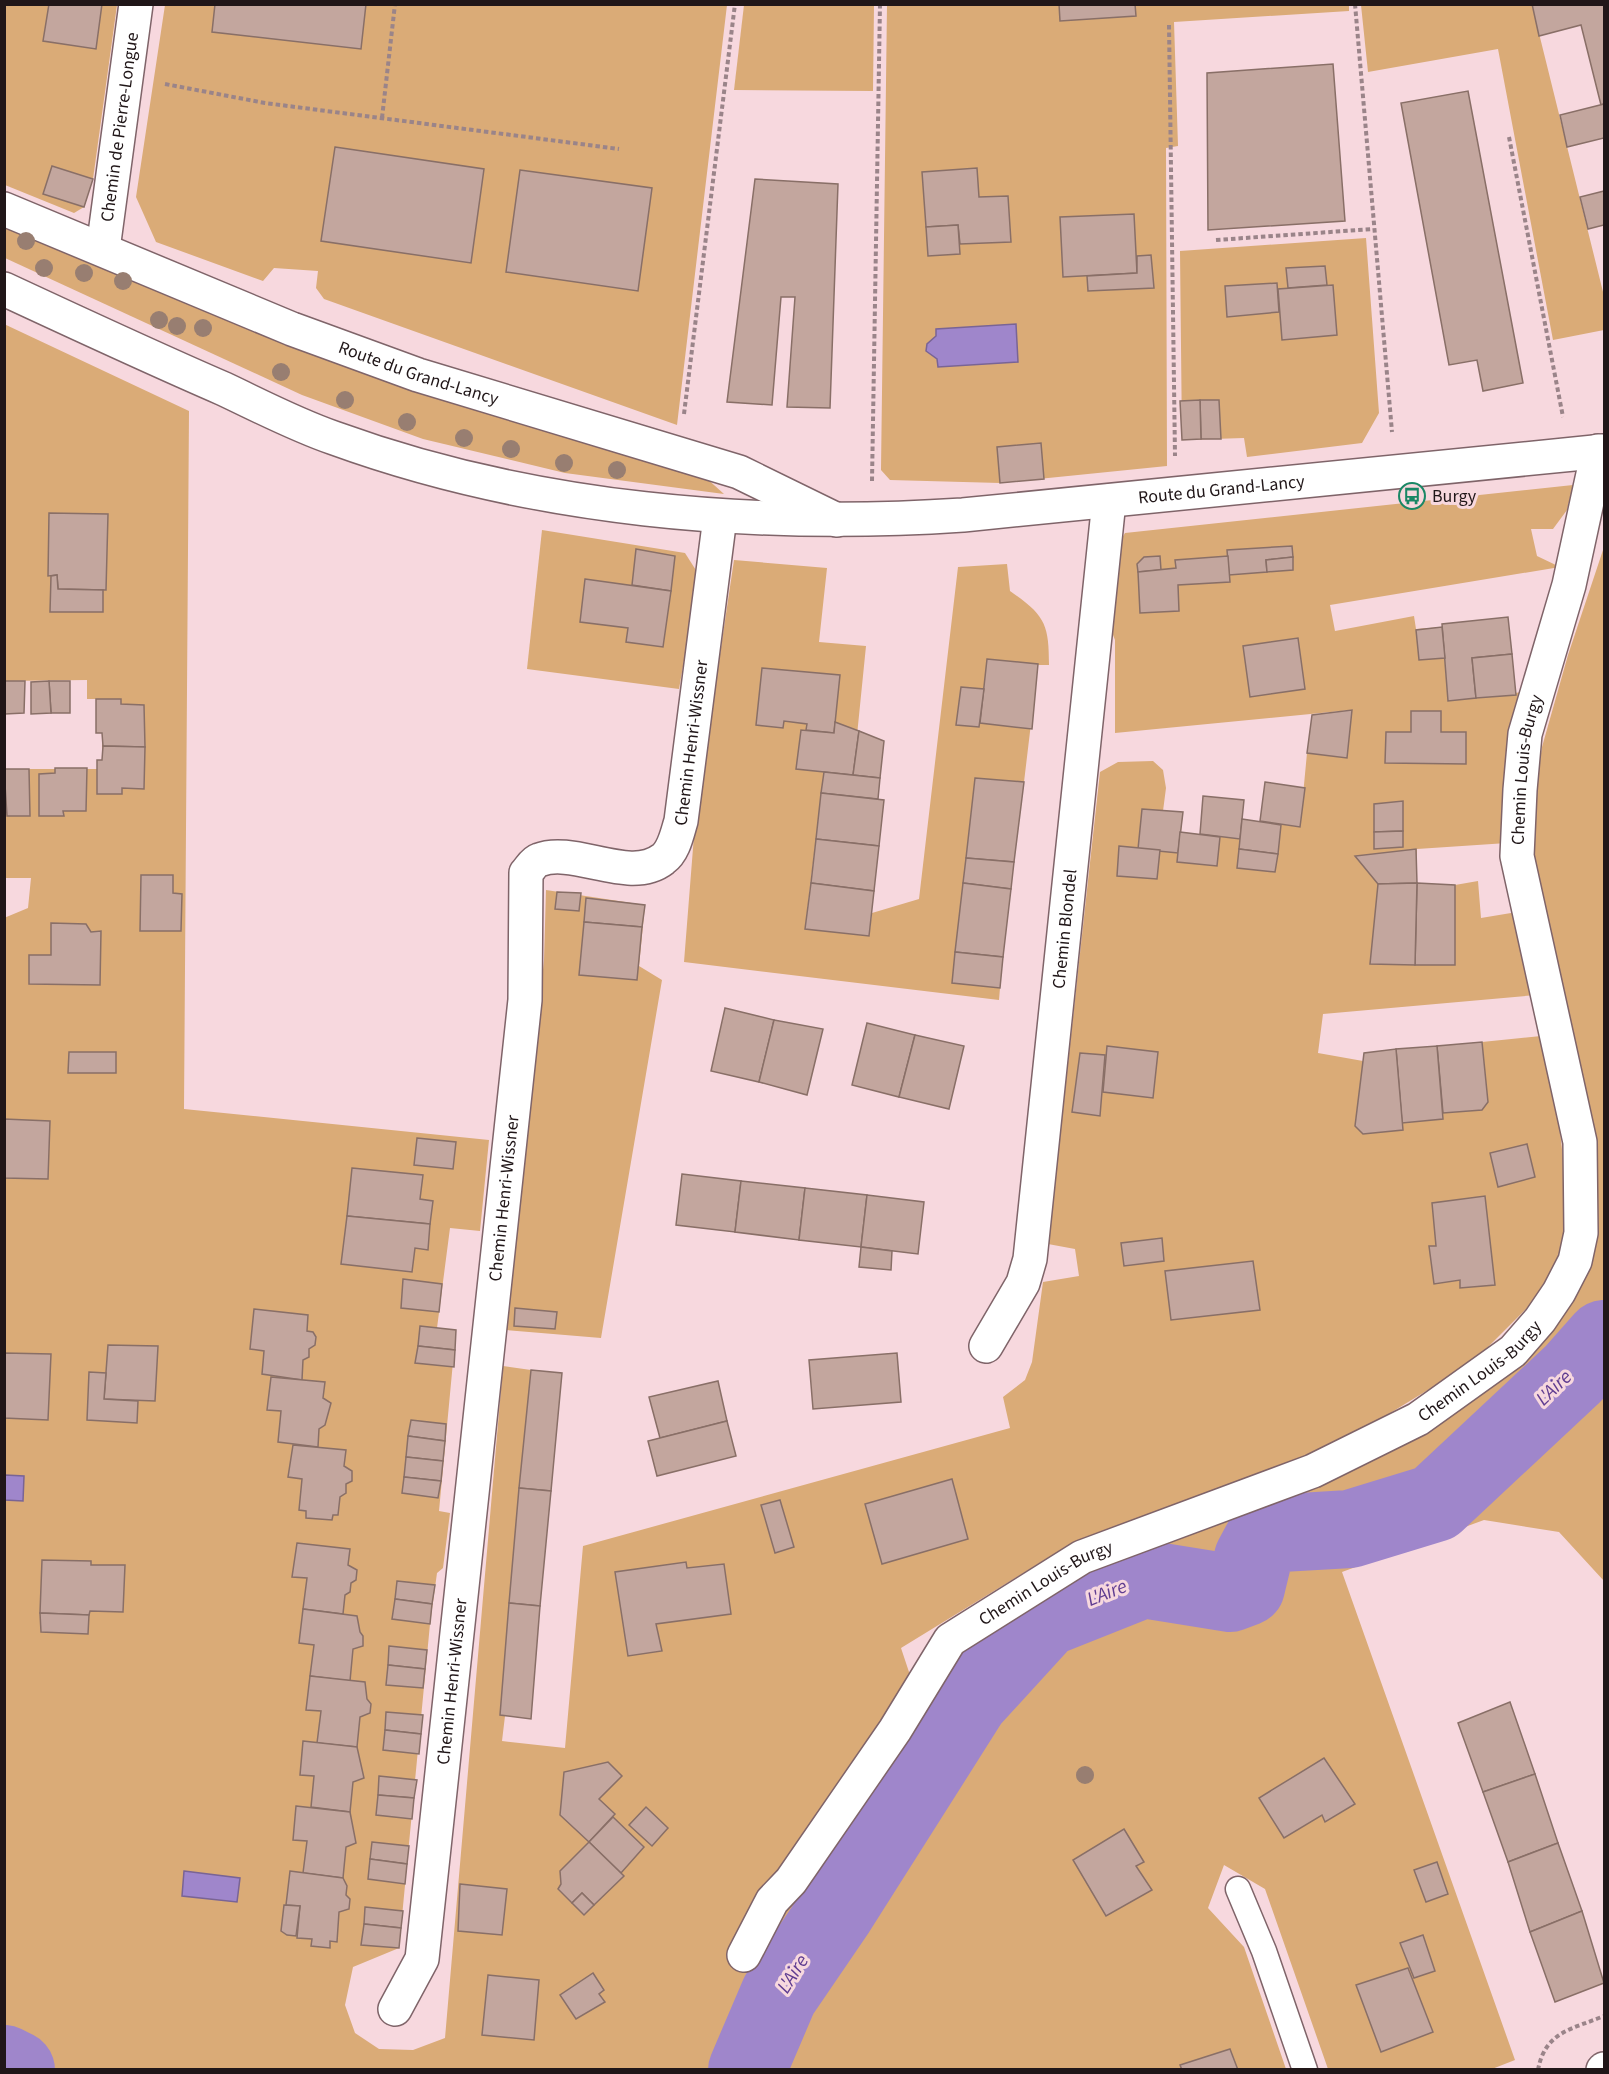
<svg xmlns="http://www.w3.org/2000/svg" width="1609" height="2074" viewBox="0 0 1609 2074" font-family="'Source Sans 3',sans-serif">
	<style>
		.green { fill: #daab77 }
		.water { fill: #9f86cb; stroke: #796495; stroke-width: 1.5 }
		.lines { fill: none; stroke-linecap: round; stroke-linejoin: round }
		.river { stroke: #9f86cb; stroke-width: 78 }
		.building { fill: #c3a69e; stroke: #896f67; stroke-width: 1.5 }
		.lane-casing { stroke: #7f6469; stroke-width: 27 }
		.street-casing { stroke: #7f6469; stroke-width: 36 }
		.secondary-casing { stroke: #7f6469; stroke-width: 36 }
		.path { stroke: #9a8489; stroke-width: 4; stroke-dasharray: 4.5 3; stroke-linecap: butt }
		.lane { stroke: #fff; stroke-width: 24 }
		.street { stroke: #fff; stroke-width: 33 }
		.secondary { stroke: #fff; stroke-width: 33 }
		.tree { fill: #987e71 }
		.labels { text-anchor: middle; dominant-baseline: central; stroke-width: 6; stroke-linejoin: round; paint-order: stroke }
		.street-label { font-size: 18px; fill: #201618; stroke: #f7d8de }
		.poi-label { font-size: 18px; fill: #201618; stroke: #f7d8de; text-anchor: start }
		.water-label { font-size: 20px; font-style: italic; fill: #603d91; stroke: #f7d8de }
	</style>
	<rect width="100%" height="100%" fill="#f7d8de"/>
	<!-- green -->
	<g class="green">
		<polygon points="4,5 117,5 93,179 84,207 74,213 5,185"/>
		<polygon points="165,5 727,5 677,425 324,299 316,288 318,271 274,268 263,281 156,242 136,197"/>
		<polygon points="744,5 874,5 873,91 734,90"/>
		<polygon points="887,5 1349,5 1349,11 1174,22 1178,146 1166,148 1167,466 1000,483 890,480 881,470"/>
		<polygon points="1361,5 1532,5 1604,296 1604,330 1553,340 1498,49 1368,72"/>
		<polygon points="5,222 704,476 724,494 565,473 423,439 302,395 5,258"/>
		<polygon points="1366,238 1379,413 1362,443 1247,457 1244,438 1182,440 1180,251"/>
		<polygon points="4,324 189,411 184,1109 489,1140 480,1231 450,1228 437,1328 456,1330 439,1511 450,1513 443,1568 437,1573 430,1624 399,1948 353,1967 345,2005 355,2033 379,2049 413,2050 445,2038 503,1366 531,1370 500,1714 505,1716 502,1741 565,1748 583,1546 1010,1428 1003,1397 1025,1380 1032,1362 1043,1282 1079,1276 1075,1249 1048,1244 1100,772 1118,762 1153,761 1163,770 1166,788 1163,811 1183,812 1181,832 1240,839 1242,819 1300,827 1307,753 1347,758 1351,710 1115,733 1115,640 1106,617 1115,550 1125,533 1573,485 1567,510 1553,529 1531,529 1537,556 1560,567 1330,605 1335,631 1414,616 1416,629 1442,627 1448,701 1523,692 1507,738 1507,843 1417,849 1416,883 1455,885 1478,881 1481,918 1517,912 1536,995 1323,1014 1318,1053 1363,1061 1355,1126 1363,1134 1402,1123 1443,1119 1443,1113 1482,1110 1488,1102 1482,1042 1541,1036 1560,1131 1568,1204 1566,1247 1531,1304 1472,1363 1333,1448 1061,1550 901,1648 910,1675 1091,1563 1386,1447 1583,1273 1527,841 1542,747 1568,655 1604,547 1604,1581 1559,1532 1484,1520 1342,1572 1515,2060 1492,2069 1328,2069 1265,1889 1224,1865 1208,1908 1244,1947 1286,2069 5,2069 4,918 28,908 31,878 5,878 5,769 97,769 97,760 102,760 102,733 96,733 96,699 87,699 87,680 5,681"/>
		<polygon points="542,530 685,553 699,575 679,689 527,669"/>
		<path d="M734,560l93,8 -8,74 47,4 -13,129 -29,-3 -19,157 64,7 3,-23 47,-14 39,-332 49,-3 3,27c35,24 39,33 39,74h-11l-14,117 -49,-4 -23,204 48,6 -1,12 -315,-38 11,-139z"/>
		<polygon points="546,890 645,905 639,966 662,980 601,1338 506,1330 544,960"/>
	</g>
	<!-- water -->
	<g class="water">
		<polygon points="1016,324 1018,362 938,367 937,359 926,351 927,344 936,336 936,329"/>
		<polygon points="5,1475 24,1476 23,1501 5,1500"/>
		<polygon points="184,1871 240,1878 237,1902 182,1896"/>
	</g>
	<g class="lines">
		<!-- river -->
		<g class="river">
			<polyline points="4,2064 16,2070"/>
			<polyline points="747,2070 779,1995 837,1910 970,1700 1045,1618 1143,1579 1230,1593 1246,1587 1253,1558 1266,1534 1350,1529 1435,1503 1573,1374 1604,1339"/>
		</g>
	</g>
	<!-- building -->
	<g class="building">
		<polygon points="49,4 102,4 96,49 43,41"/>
		<polygon points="215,4 366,4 361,49 212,32"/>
		<polygon points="1059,4 1135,4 1136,16 1060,21"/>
		<polygon points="1532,4 1604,4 1604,104 1601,105 1581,25 1539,36"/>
		<polygon points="1333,64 1345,221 1208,230 1207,73"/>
		<polygon points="1468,91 1523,383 1483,391 1477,360 1449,365 1401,103"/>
		<polygon points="1604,104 1604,138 1567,147 1560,115"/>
		<polygon points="335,147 484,169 471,263 321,241"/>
		<polygon points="52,166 93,179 84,207 43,194"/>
		<polygon points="977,168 979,197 1008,196 1011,242 960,244 958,225 926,227 922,172"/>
		<polygon points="520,170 652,188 638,291 506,272"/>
		<polygon points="755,179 838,184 830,408 787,407 795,297 781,297 772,405 727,402"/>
		<polygon points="1604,191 1604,225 1588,229 1580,197"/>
		<polygon points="1134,214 1137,273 1063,277 1060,217"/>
		<polygon points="958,225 960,254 928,256 926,227"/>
		<polygon points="1151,255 1154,288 1088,291 1087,276 1137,273 1137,256"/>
		<polygon points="1325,266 1327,285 1288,288 1286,268"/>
		<polygon points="1277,283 1279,312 1227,317 1225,286"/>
		<polygon points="1333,285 1337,335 1282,340 1278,289"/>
		<polygon points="1200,400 1219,400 1221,439 1201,439"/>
		<polygon points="1200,400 1201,439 1182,440 1180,401"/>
		<polygon points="1041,443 1044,479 1000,483 997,447"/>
		<polygon points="49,513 108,514 106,590 58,589 57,575 48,576"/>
		<polygon points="1292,546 1293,557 1266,560 1267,572 1229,575 1227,550"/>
		<polygon points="636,549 675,556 671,591 632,585"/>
		<polygon points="1160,556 1161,570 1138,572 1137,564 1144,557"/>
		<polygon points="1228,556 1230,582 1178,585 1179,611 1140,613 1138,572 1176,568 1175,560"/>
		<polygon points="1293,557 1293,570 1267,572 1266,560"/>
		<polygon points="57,575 58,589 103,590 103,612 50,612 51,576"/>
		<polygon points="585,579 671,591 663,647 626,642 628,628 580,622"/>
		<polygon points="1508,617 1512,654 1472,658 1476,698 1448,701 1442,624"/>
		<polygon points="1442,627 1445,658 1419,660 1416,630"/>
		<polygon points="1298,638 1305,689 1250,697 1243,646"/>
		<polygon points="1512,654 1516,695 1476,698 1472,658"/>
		<polygon points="987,659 1038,664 1032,729 980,723"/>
		<polygon points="762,668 840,675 834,733 806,730 807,724 784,721 783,728 756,725"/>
		<polygon points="5,681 25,681 24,713 5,714"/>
		<polygon points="49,681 70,681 70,713 51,713"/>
		<polygon points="49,681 51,713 31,714 31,682"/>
		<polygon points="961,687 984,689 979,727 956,725"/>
		<polygon points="96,699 121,699 121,704 144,705 145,747 103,746 102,733 96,733"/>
		<polygon points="1352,710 1347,758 1307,753 1312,715"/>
		<polygon points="1411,711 1441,711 1441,732 1466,732 1466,764 1385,763 1386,732 1411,732"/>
		<polygon points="835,722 859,731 853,775 796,769 801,730 834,733"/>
		<polygon points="859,731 884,741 880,778 853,775"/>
		<polygon points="103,746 145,747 144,789 122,788 122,794 97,794 97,760 102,760"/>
		<polygon points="55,768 87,768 86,811 63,811 64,816 39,816 39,774 55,773"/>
		<polygon points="4,769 29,769 30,816 7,816"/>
		<polygon points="824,772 880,778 878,799 821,793"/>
		<polygon points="975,778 1024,782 1014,862 966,858"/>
		<polygon points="1265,782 1305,788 1300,827 1260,821"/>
		<polygon points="821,793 884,800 879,846 816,839"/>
		<polygon points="1203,796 1244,800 1240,839 1200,834"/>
		<polygon points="1403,801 1403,831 1374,832 1374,804"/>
		<polygon points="1142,809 1183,812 1178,853 1138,849"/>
		<polygon points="1242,819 1281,825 1278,854 1239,849"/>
		<polygon points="1403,831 1403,847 1374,849 1374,832"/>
		<polygon points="1180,832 1220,837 1217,866 1177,862"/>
		<polygon points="816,839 879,846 874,891 811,883"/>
		<polygon points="1119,846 1160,850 1157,879 1117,876"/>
		<polygon points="1239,849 1278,854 1275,872 1237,868"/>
		<polygon points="1416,849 1417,883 1378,884 1355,856"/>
		<polygon points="966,858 1014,862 1011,889 963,883"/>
		<polygon points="141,875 173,875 173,893 182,894 181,931 140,931"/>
		<polygon points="811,883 874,891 869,936 805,929"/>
		<polygon points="963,883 1011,889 1003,957 955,952"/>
		<polygon points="1417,883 1455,885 1455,965 1415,965"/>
		<polygon points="1417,883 1415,965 1370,964 1378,884"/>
		<polygon points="557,892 581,893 579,911 555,909"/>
		<polygon points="586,898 645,905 642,927 584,922"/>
		<polygon points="584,922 642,927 637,980 579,975"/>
		<polygon points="51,923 86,924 91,932 101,931 100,985 29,984 29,955 51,955"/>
		<polygon points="955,952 1003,957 1000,988 952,983"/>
		<polygon points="725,1008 774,1020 759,1082 711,1071"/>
		<polygon points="774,1020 823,1029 807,1095 759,1082"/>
		<polygon points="867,1023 915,1035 899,1097 852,1085"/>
		<polygon points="915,1035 964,1046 949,1109 899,1097"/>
		<polygon points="1482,1042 1488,1102 1482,1110 1443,1113 1437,1046"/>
		<polygon points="1107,1046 1158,1052 1153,1098 1103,1092"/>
		<polygon points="1437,1046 1443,1119 1402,1123 1396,1049"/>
		<polygon points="1396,1049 1403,1130 1363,1134 1355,1126 1364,1053"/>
		<polygon points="69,1052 116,1052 116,1073 68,1073"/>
		<polygon points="1080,1053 1105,1055 1100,1116 1072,1112"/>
		<polygon points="4,1119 50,1121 48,1179 4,1178"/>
		<polygon points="417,1138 456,1142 453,1169 414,1165"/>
		<polygon points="1527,1144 1535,1177 1498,1187 1490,1153"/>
		<polygon points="352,1168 423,1175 420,1199 433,1201 430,1224 347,1216"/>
		<polygon points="682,1174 741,1181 735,1232 676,1225"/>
		<polygon points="741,1181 805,1188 799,1240 735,1232"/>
		<polygon points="805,1188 867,1195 861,1247 799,1240"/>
		<polygon points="867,1195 924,1202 918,1254 861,1247"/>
		<polygon points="1485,1196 1495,1285 1460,1288 1460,1280 1434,1284 1429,1246 1436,1246 1432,1203"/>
		<polygon points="347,1216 430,1224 428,1250 415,1248 412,1272 341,1264"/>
		<polygon points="1162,1238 1164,1261 1124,1266 1121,1243"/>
		<polygon points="861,1247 892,1251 891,1270 859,1267"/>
		<polygon points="1253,1261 1260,1310 1171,1320 1165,1271"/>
		<polygon points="403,1279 442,1284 439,1312 401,1308"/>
		<polygon points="515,1308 557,1312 555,1329 514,1326"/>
		<polygon points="254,1309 308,1315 307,1331 313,1332 316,1337 315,1345 309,1349 309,1357 303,1360 302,1380 262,1374 264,1351 250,1349"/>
		<polygon points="420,1326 456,1330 455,1350 418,1346"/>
		<polygon points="108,1345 158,1346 155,1401 104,1399"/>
		<polygon points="418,1346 455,1350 454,1367 415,1363"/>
		<polygon points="4,1353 51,1354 48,1420 4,1418"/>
		<polygon points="897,1353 901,1402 813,1409 809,1360"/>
		<polygon points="531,1370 562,1373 551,1491 519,1488"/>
		<polygon points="89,1372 106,1373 104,1399 138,1401 137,1423 87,1420"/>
		<polygon points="271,1377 325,1382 323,1398 331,1403 325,1425 319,1429 318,1447 278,1442 281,1411 267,1410"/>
		<polygon points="718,1381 727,1421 660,1438 649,1397"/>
		<polygon points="411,1420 446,1424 445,1441 408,1436"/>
		<polygon points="727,1421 736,1456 657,1476 648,1441"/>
		<polygon points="408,1436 445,1441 443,1461 406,1457"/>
		<polygon points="293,1445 346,1450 344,1466 352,1471 352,1481 346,1484 346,1493 340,1497 338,1515 333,1515 332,1520 306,1518 306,1511 299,1510 302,1479 288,1477"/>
		<polygon points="406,1457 443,1461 441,1481 404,1477"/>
		<polygon points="404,1477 441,1481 438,1498 402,1493"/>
		<polygon points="952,1479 968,1539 882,1564 865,1504"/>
		<polygon points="519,1488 551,1491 540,1606 509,1603"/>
		<polygon points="780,1500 794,1547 775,1553 761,1505"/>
		<polygon points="297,1543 350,1549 348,1565 357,1570 356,1580 351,1583 350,1592 345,1595 343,1614 303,1609 307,1578 292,1577"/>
		<polygon points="42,1560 91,1561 91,1565 125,1565 123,1612 90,1611 89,1615 40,1613"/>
		<polygon points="686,1562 687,1568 724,1564 731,1614 656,1624 662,1651 628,1656 615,1572"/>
		<polygon points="397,1581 435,1585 432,1604 395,1599"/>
		<polygon points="395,1599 432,1604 430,1624 392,1619"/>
		<polygon points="509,1603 540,1606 531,1719 500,1715"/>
		<polygon points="303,1609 357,1616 360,1632 363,1636 363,1646 353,1649 350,1681 310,1676 314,1645 299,1643"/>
		<polygon points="40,1613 89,1615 88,1634 41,1632"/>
		<polygon points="389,1646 427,1650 425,1669 388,1665"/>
		<polygon points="388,1665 425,1669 423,1688 386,1685"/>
		<polygon points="310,1676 365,1682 367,1699 371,1704 370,1713 360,1717 357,1747 317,1743 321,1711 306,1710"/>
		<polygon points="1510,1702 1535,1774 1483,1792 1458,1723"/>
		<polygon points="386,1712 423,1715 421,1734 385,1730"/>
		<polygon points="385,1730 421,1734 419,1754 383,1750"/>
		<polygon points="303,1741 357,1747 364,1778 353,1782 350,1812 311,1807 314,1776 300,1775"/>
		<polygon points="1324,1758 1355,1804 1325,1822 1322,1815 1284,1838 1259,1798"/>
		<polygon points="608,1762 622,1776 599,1799 615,1814 589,1842 560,1815 564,1772"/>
		<polygon points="1535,1774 1558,1843 1508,1862 1483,1792"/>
		<polygon points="379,1776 417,1780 414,1798 378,1795"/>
		<polygon points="378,1795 414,1798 412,1819 376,1815"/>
		<polygon points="296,1806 350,1812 356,1843 346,1847 343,1878 303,1873 307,1841 293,1840"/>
		<polygon points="646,1807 668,1828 652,1846 629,1825"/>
		<polygon points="613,1817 644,1847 621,1873 589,1842"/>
		<polygon points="1124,1829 1144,1862 1136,1866 1152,1890 1106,1916 1073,1860"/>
		<polygon points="372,1842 409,1846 407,1864 370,1859"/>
		<polygon points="589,1842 624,1876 594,1905 582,1893 572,1903 558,1889 561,1884 560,1871"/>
		<polygon points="1558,1843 1582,1911 1530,1932 1508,1862"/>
		<polygon points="370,1859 407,1864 405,1884 368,1879"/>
		<polygon points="1437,1862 1448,1894 1426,1902 1414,1870"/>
		<polygon points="290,1871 343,1878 347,1886 346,1895 350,1899 349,1909 339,1912 337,1942 330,1941 330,1948 311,1946 312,1939 297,1938 300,1906 286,1905"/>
		<polygon points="460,1884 507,1889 502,1935 458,1931"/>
		<polygon points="582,1893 594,1905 584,1915 572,1903"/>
		<polygon points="284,1905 300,1906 296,1936 287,1935 281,1931"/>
		<polygon points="365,1907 403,1911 401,1928 364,1924"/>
		<polygon points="1582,1911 1604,1983 1555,2002 1530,1932"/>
		<polygon points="364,1924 401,1928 399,1948 361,1945"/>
		<polygon points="1423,1935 1435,1971 1414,1978 1400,1943"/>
		<polygon points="1408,1968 1433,2032 1381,2052 1356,1985"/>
		<polygon points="593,1973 604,1990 599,1994 605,2002 576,2019 560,1995"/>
		<polygon points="488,1975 539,1980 534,2040 482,2035"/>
		<polygon points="1230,2049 1238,2070 1182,2070 1180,2065"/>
	</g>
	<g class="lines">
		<defs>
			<polyline id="lane" points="1238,1889 1264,1951 1305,2070"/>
			<g id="street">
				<path id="s1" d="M4,209l288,120 126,46 321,97 98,48"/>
				<path id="s2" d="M103,249l33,-245"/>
				<path id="s3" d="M986,1346l37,-63 7,-24 79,-758"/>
				<path id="s4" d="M744,1955l28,-54 19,-20 104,-151 55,-90 132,-83 231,-86 105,-52 95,-68 27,-31 19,-28 16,-31 6,-28 -1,-91 -63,-286 3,-66 5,-56 44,-149 29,-134"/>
				<path id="s5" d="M395,2009l27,-50 103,-959 1,-127c4,-4 7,-11 13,-13 35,-14 91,25 124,-1 11,-8 14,-25 18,-38l39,-304"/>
				<polyline points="1603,2070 1604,2069"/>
			</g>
			<g id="secondary">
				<path id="s6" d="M4,289c73,34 146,68 220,100 36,17 72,36 110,49 198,72 420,91 629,77l641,-64"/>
			</g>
		</defs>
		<!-- lane casing -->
		<use href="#lane" class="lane-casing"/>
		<!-- street casing -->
		<use href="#street" class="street-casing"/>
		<!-- secondary casing -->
		<use href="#secondary" class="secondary-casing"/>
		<!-- path -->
		<g class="path">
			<polyline points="1355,4 1392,432"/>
			<polyline points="1169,25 1175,456"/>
			<polyline points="165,84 265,103 619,149"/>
			<polyline points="382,118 395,4"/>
			<polyline points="1509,137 1563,417"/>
			<polyline points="1216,240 1373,229"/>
			<polyline points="684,414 735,4"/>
			<polyline points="872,481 880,4"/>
			<path d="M1538,2070c7,-39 35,-41 66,-54"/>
		</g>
		<!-- lane -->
		<use href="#lane" class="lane"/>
		<!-- street -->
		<use href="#street" class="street"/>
		<!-- secondary -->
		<use href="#secondary" class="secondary"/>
	</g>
	<!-- trees -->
	<g class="tree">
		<circle cx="26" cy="241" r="9"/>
		<circle cx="44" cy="268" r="9"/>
		<circle cx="84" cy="273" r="9"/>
		<circle cx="123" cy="281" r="9"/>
		<circle cx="159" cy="320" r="9"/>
		<circle cx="177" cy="326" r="9"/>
		<circle cx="203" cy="328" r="9"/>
		<circle cx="281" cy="372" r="9"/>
		<circle cx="345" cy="400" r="9"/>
		<circle cx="407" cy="422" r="9"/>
		<circle cx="464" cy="438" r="9"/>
		<circle cx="511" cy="449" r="9"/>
		<circle cx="564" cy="463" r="9"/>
		<circle cx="617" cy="470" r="9"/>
		<circle cx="1085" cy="1775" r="9"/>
	</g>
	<!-- icons -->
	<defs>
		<symbol id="bus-ring" viewBox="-11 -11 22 22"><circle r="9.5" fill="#f7d8de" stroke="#198765" stroke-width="1.5"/><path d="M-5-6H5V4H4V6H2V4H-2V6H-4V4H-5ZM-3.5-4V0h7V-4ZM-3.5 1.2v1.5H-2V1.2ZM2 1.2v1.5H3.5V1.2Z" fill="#198765"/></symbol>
	</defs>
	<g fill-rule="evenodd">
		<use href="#bus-ring" x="1397" y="481" width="30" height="30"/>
	</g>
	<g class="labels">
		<!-- street labels -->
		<g class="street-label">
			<text stroke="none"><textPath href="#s2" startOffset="123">Chemin de Pierre-Longue</textPath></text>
			<text stroke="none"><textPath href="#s1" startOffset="446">Route du Grand-Lancy</textPath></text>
			<text stroke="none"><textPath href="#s6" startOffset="1260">Route du Grand-Lancy</textPath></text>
			<text stroke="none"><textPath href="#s5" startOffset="1416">Chemin Henri-Wissner</textPath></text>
			<text stroke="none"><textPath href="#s4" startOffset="1623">Chemin Louis-Burgy</textPath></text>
			<text stroke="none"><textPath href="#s3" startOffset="430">Chemin Blondel</textPath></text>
			<text stroke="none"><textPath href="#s5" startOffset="822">Chemin Henri-Wissner</textPath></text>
			<text stroke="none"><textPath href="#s4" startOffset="975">Chemin Louis-Burgy</textPath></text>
			<text stroke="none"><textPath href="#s4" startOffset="489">Chemin Louis-Burgy</textPath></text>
			<text stroke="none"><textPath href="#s5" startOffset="336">Chemin Henri-Wissner</textPath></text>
		</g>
		<!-- poi labels -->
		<g class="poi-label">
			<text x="1432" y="496">Burgy</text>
		</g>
		<!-- water labels -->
		<g class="water-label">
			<text transform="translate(1554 1388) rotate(-44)">L'Aire</text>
			<text transform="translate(1107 1593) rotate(-22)">L'Aire</text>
			<text transform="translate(793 1974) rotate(-58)">L'Aire</text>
		</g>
	</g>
	<!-- border -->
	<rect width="1609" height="2074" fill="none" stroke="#201618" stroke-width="12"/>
</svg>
